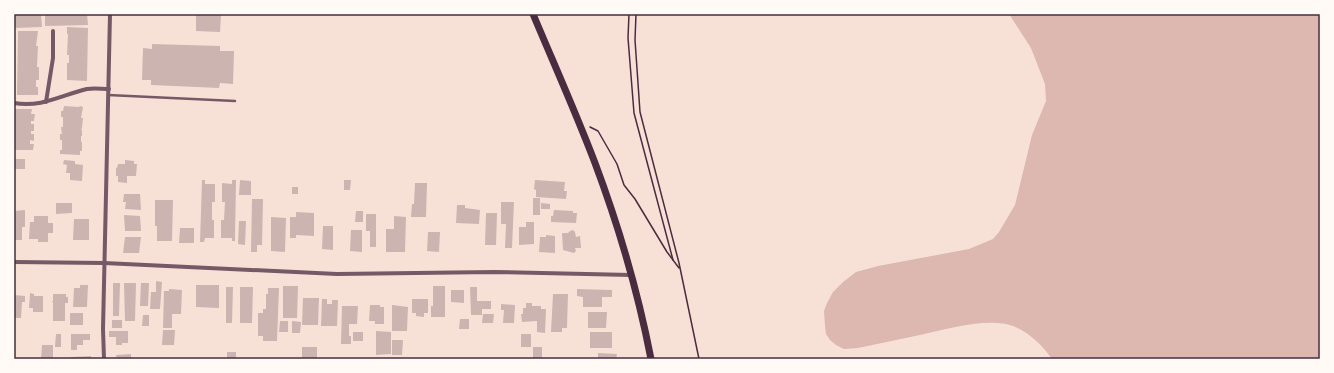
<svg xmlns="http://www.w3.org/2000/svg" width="1334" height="373" viewBox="0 0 1334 373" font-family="Jost,sans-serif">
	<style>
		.water { fill: #dcb8b0 }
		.building { fill: #ccb4b1 }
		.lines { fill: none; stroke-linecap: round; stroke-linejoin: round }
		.path { stroke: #4a2c40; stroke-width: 1.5 }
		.service { stroke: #755966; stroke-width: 2.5 }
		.minor { stroke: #755966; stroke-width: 4 }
		.secondary { stroke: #4a2c40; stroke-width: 7 }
		.neatline { fill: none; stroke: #4a2c40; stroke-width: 1.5 }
	</style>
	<rect width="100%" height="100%" fill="#f7e1d7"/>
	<!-- water -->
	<path class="water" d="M1009,14h311v345h-268c-9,-13 -23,-27 -39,-33 -24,-9 -67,3 -93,9 -21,4 -41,9 -62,13l-14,1 -8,-4 -6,-5 -4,-6 -1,-8 -1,-15 3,-8 6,-11 10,-10 13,-10 22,-6 91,-17 24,-10 6,-7 16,-27 17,-70 14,-34 -1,-17 -14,-36z"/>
	<!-- building -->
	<g class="building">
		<polygon points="14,14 41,14 42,27 14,28"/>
		<polygon points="45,14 87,14 88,25 45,26"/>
		<polygon points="196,14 221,14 220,32 196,31"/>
		<polygon points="67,27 88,28 87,81 67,80 67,63 69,63 69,55 67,55 68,34 67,34"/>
		<polygon points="18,31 38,31 36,46 38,46 37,67 39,67 39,80 36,80 36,87 38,87 38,95 17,95"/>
		<polygon points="152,44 220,46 220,51 234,51 233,84 220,83 219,88 151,85 151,80 142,80 143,48 152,49"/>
		<polygon points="64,106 79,107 80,106 83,107 81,118 83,118 82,128 81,130 82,130 82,136 81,136 81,142 82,142 82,151 80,151 80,155 60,154 60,150 62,150 62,140 60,140 60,134 62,134 61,127 63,127 63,117 61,117 61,111 63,111"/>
		<polygon points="14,109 32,109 31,114 35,114 34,121 31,121 31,124 34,124 34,131 31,131 31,134 34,134 34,141 30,140 30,144 34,144 33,150 14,150"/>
		<rect x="14" y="159" width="11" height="10"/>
		<polygon points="64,160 75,161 75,164 83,165 82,181 70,180 70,173 66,173 67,165 63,164"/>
		<polygon points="125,160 134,161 134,164 137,164 136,176 127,176 127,183 118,182 118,176 116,176 116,168 117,168 118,164 125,164"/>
		<polygon points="202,180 205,180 205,184 215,184 215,202 212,202 212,220 214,220 214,238 205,238 204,242 200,242"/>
		<polygon points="232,180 236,180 235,239 235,241 232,241 232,238 221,238 221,220 224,220 225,202 222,202 222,183 232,184"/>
		<polygon points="240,180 251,181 251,195 239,195"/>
		<polygon points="344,180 351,180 350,190 344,190"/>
		<polygon points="535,180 565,182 564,191 567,191 566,199 536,197 536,190 534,189"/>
		<polygon points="415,183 427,183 426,217 411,217 412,204 414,204"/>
		<rect x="292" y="187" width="6" height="7"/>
		<polygon points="124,194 140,194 141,210 125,209 126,202 123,202"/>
		<rect x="533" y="198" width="7" height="17"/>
		<polygon points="252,199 263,199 262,245 257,245 257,252 251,252"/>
		<polygon points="155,200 173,200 172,241 157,241 157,226 155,226"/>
		<polygon points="501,202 514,202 512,248 505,248 506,224 501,224"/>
		<polygon points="56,203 72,203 72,213 56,214"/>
		<polygon points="541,203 550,204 550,209 541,209"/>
		<polygon points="457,205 465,205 465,208 480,210 479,224 456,223"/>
		<polygon points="25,210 25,227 22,227 22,240 15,240 14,211"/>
		<polygon points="554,210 573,211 573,213 577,213 576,223 551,222 551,216 553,216"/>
		<polygon points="356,211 363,211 363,222 355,222"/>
		<polygon points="296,212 314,213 314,236 296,235 296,238 290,238 290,217 296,217"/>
		<polygon points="486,213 497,213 496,245 485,245"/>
		<polygon points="366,214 376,214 376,247 370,247 370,231 366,231"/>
		<polygon points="124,215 140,216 141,231 125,231"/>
		<polygon points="34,216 48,216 48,223 53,223 53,233 48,233 48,242 38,242 38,239 29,239 30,222 34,222"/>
		<polygon points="394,216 406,217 405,252 386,252 386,229 394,229"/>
		<polygon points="271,217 286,218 285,252 271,251"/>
		<polygon points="74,219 89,219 89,240 73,240"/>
		<polygon points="239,221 246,221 245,245 238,244"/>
		<polygon points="526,222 534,222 534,244 519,245 519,227 526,227"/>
		<polygon points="323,226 333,226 333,250 322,249"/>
		<polygon points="180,228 194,228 194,243 179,243"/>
		<polygon points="351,230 362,230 362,252 350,251"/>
		<polygon points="573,230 575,232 576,237 580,236 581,248 575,248 576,251 574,253 563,250 562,233 568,233 570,231"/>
		<polygon points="428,232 440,232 439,252 427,251"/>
		<polygon points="546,235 555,236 555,253 539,252 540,237 546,237"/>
		<polygon points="125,237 141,237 139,253 123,253"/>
		<polygon points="156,281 162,282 160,309 150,309 151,292 156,292"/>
		<polygon points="113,283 120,283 119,316 113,316"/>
		<polygon points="124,283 136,283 135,321 125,321"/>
		<polygon points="141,283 149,283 148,306 140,306"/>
		<polygon points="80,285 88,285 87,307 73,307 74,288 80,288"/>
		<polygon points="196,285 219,285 219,308 196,307"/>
		<polygon points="283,286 298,286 297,318 283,318"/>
		<polygon points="433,286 445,286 445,317 431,317 431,306 433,306"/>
		<polygon points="226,287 233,287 232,323 226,323"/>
		<polygon points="240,287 253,287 252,323 240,323"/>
		<polygon points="470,287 477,287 477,301 491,301 491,309 482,309 482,315 471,315"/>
		<polygon points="268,288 279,288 277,341 263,341 263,336 258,336 258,313 263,313 263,309 266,309 266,294 268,294"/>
		<polygon points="169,289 182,290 181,314 172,314 172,328 163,328 164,291 169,291"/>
		<polygon points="577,289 612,290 612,297 602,297 602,307 583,307 583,297 577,296"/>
		<polygon points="451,290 464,290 464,303 451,302"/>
		<polygon points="30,293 34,294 34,296 43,296 43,312 33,312 33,308 29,308"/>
		<polygon points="53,294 66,294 66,297 68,297 68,303 65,303 65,321 53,321 53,302 52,302 52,301 53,301"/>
		<polygon points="553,294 568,294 567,328 562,328 562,332 551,332"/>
		<polygon points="14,295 25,296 25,302 22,302 21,318 14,318"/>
		<polygon points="303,298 319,298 318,325 302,325"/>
		<polygon points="322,299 327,299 327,304 332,304 332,300 338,300 337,326 321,326"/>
		<polygon points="412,299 428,299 428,313 424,313 424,317 416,316 416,313 412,313"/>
		<polygon points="526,303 532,303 532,306 541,306 541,309 546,309 545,333 537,332 537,321 522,322 521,314 523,314 523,308 526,308"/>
		<polygon points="501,304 515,305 514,323 503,323 504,310 501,310"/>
		<polygon points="370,305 380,305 380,307 384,307 384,324 375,324 375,321 369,321"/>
		<polygon points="392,305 408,307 407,331 392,331"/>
		<polygon points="342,306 358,306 357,324 349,324 349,336 351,336 351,344 341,344"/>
		<polygon points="588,312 607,312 606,328 588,328"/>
		<rect x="70" y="313" width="13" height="12"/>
		<polygon points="483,314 494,314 493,323 482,323"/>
		<polygon points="143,315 149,315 149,326 142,326"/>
		<polygon points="460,319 469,319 469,329 459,329"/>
		<rect x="112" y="320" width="10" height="8"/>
		<polygon points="280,321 288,321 288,332 279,332"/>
		<polygon points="292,321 301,322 300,333 292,333"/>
		<polygon points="163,330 175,330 174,345 162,345"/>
		<polygon points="109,331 128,331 128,343 122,343 122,345 116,345 116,337 109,337"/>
		<polygon points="376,331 391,332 391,354 376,355"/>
		<rect x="353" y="332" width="10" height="9"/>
		<rect x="590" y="332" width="22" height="16"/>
		<polygon points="56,334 61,334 61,347 55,347"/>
		<polygon points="71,334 90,334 90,340 83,340 83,345 77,345 77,350 71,350"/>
		<rect x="521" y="334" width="10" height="13"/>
		<polygon points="392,340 403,340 402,355 392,355"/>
		<polygon points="42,345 53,345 53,359 41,359"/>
		<rect x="302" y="347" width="15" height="12"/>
		<rect x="533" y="347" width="9" height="12"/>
		<rect x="227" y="352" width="9" height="7"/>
		<polygon points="598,353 617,354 616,359 598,359"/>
		<polygon points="131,354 131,359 117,359 116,355"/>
		<polygon points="91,356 91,359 71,359 71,357"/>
	</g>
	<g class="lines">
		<!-- path -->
		<g class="path">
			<polyline points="629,14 628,38 634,113 673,260"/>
			<polyline points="636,14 635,40 640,112 679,263 699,359"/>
			<polyline points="590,127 598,131 617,164 624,185 635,199 667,252 679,268"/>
		</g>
		<!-- service -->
		<polyline class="service" points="108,95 235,101"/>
		<!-- minor -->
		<g class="minor">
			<polyline points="46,102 53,58 53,31"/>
			<path d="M14,103c27,5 48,-8 73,-14 7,-1 15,0 22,0"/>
			<polyline points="14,262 104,263 337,274 494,272 631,275"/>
			<polyline points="104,359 103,329 110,14"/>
		</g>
		<!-- secondary -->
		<path class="secondary" d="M533,14c21,50 43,99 62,149 24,64 43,129 56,196"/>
	</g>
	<!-- border -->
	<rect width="1334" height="373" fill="none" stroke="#fffaf5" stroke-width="30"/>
	<rect x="15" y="15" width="1304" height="343" class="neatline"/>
</svg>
